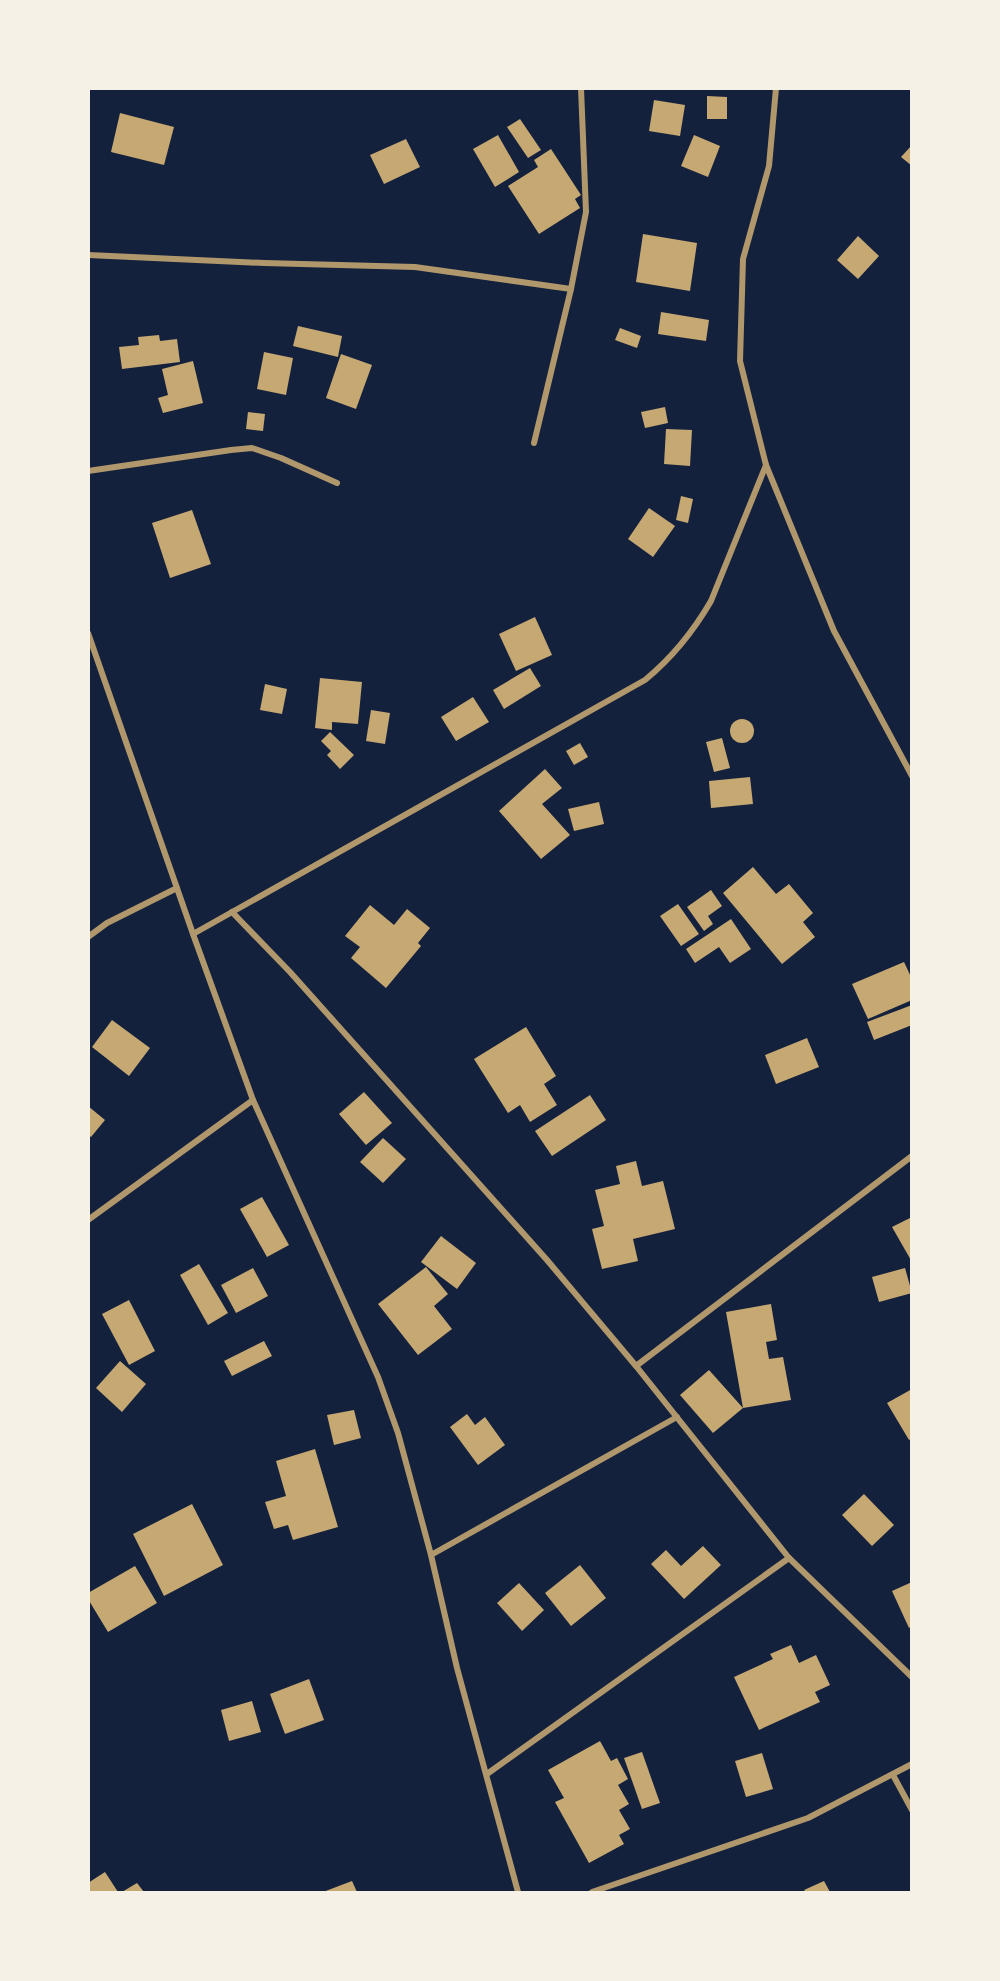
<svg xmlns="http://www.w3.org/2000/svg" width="1000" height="1981" viewBox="0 0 1000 1981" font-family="Montserrat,sans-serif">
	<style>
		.building { fill: #c6a872 }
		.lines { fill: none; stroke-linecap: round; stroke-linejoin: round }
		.minor { stroke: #b1986c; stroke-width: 6 }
	</style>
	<rect width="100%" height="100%" fill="#14213d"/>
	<!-- building -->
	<g class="building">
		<polygon points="707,96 727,97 727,119 707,119"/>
		<polygon points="654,100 685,105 680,136 649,131"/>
		<polygon points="120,113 174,127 164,165 111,152"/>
		<polygon points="520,119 541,150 528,158 507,127"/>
		<polygon points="498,135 519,172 495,187 473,149"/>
		<polygon points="694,135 720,146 708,177 681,166"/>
		<polygon points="406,139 420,167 384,184 370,155"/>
		<polygon points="912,145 912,166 901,157"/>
		<polygon points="551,149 581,195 575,199 580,208 539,234 508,186 538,167 534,160"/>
		<polygon points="643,234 697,243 690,291 636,282"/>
		<polygon points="858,236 879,256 858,279 837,260"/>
		<polygon points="661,312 709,320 706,341 658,334"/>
		<polygon points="298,326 342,336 338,357 293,346"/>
		<polygon points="620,328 641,336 637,348 615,340"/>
		<polygon points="159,335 160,341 177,339 180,362 122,369 119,347 139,345 138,337"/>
		<polygon points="264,352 293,358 286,395 257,389"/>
		<polygon points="341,354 372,365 356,409 326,398"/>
		<polygon points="193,361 203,403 163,413 158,398 168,395 162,369"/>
		<polygon points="665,407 668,423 645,428 641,412"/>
		<polygon points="248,412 265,414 263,431 246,429"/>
		<polygon points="666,429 692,430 690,466 664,464"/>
		<polygon points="681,496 693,499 688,523 676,520"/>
		<polygon points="649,508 675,526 653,557 628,539"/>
		<polygon points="192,510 211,564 170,578 152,523"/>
		<polygon points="535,617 552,655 516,671 499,634"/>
		<polygon points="530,668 541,686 504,709 493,690"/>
		<polygon points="320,678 362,682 358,724 332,722 332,730 315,728"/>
		<polygon points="265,684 287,689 282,714 260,710"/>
		<polygon points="473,697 489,722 456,741 441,717"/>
		<polygon points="371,710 390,713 385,744 366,741"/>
		<circle cx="742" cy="731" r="12"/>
		<polygon points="330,732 354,755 340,769 327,755 331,751 321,741"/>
		<polygon points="722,738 730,768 714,772 706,742"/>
		<polygon points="580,743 588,757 574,765 566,751"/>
		<polygon points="545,769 562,788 542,804 570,835 541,859 499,811"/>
		<polygon points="750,777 753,804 711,808 709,781"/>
		<polygon points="599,802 604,824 574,831 568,809"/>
		<polygon points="753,867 776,894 789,884 813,913 803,922 815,937 782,964 723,893"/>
		<polygon points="711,890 722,906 708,916 713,924 704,931 687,907"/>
		<polygon points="678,904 699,934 681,946 660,916"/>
		<polygon points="370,905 394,925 407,909 430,928 418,943 421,946 386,988 351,958 360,947 345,936"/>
		<polygon points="731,919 751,949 730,963 719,947 695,963 686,949"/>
		<polygon points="904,962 912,979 912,1000 868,1019 852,984"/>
		<polygon points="912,1005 912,1025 874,1040 867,1022"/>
		<polygon points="112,1020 150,1048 129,1076 92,1047"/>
		<polygon points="526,1027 556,1076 544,1084 557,1105 530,1122 520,1105 508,1113 474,1059"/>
		<polygon points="807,1038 819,1067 776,1084 765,1055"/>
		<polygon points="364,1092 392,1123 366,1145 339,1114"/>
		<polygon points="590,1095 606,1120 552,1156 535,1131"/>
		<polygon points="88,1106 105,1120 91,1137 88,1135"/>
		<polygon points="383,1138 406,1159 383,1183 360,1162"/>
		<polygon points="636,1161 642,1186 663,1181 675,1229 633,1239 638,1261 602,1269 592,1229 604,1226 595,1190 620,1184 616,1166"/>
		<polygon points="262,1197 289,1245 267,1257 240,1209"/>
		<polygon points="912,1217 912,1262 892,1227"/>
		<polygon points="441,1236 476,1263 457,1289 421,1262"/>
		<polygon points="199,1264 228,1313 208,1325 180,1275"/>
		<polygon points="426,1267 448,1294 434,1306 452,1329 418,1355 378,1304"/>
		<polygon points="253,1268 268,1296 236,1313 221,1285"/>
		<polygon points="905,1268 912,1293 879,1302 872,1277"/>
		<polygon points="129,1300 155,1351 129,1365 102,1314"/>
		<polygon points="771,1304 777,1340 766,1342 769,1359 783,1357 791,1400 743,1408 726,1312"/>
		<polygon points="264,1341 272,1356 232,1376 224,1361"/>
		<polygon points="120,1361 146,1384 122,1412 96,1388"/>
		<polygon points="709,1370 743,1408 713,1433 680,1395"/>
		<polygon points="912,1389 912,1438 909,1440 887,1403"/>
		<polygon points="354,1410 361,1438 334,1445 327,1415"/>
		<polygon points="467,1414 475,1425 485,1417 505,1445 478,1465 450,1427"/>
		<polygon points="315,1449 338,1527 293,1540 288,1525 274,1529 265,1502 286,1496 276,1461"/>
		<polygon points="864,1494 894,1525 872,1546 842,1515"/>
		<polygon points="192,1504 223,1565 164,1596 133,1534"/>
		<polygon points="703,1546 721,1565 684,1599 651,1564 666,1550 681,1566"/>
		<polygon points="580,1565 606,1598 571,1626 545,1593"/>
		<polygon points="135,1566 157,1603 108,1632 88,1599 88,1593"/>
		<polygon points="912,1582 912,1626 909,1628 892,1591"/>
		<polygon points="519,1583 544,1610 522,1631 497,1603"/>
		<polygon points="791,1645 799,1663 816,1655 830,1685 815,1692 820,1702 759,1730 734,1677 773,1659 770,1654"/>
		<polygon points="309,1679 324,1720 285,1734 270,1694"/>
		<polygon points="252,1701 261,1732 229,1741 221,1710"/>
		<polygon points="600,1741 611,1761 617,1758 628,1779 618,1785 629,1804 619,1810 630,1829 619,1835 624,1844 589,1863 555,1802 564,1798 548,1770"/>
		<polygon points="642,1752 660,1803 642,1809 624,1758"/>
		<polygon points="762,1753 773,1789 746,1797 735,1761"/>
		<polygon points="105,1872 118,1892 88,1892 88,1883"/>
		<polygon points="352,1881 357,1892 323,1892"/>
		<polygon points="824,1881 830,1892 806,1892 804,1890"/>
		<polygon points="137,1883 144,1892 122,1892"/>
	</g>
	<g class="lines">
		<!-- minor -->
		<g class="minor">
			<polyline points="776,88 769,166 743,259 740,361 766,465 834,631 912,776"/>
			<polyline points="88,255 264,263 415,267 571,289"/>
			<polyline points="534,443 571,289 586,212 581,88"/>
			<polyline points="88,471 231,450 252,448 281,458 337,483"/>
			<polyline points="88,633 193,934 253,1100 378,1377 398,1433 431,1555 457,1668 518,1892"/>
			<polyline points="232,912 290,972 547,1260 636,1366 789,1558 912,1677"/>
			<path d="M193,934l452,-254c28,-23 48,-48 66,-79l55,-136"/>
			<polyline points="88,937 107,923 177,888"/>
			<polyline points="88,1220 253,1100"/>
			<polyline points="636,1366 912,1156"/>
			<polyline points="431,1555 677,1417"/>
			<polyline points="487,1774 789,1558"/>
			<polyline points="893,1775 912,1810"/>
			<polyline points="592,1892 808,1818 912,1764"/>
		</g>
	</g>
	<!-- border -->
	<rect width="1000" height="1981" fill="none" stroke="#f6f1e7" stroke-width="180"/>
</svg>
